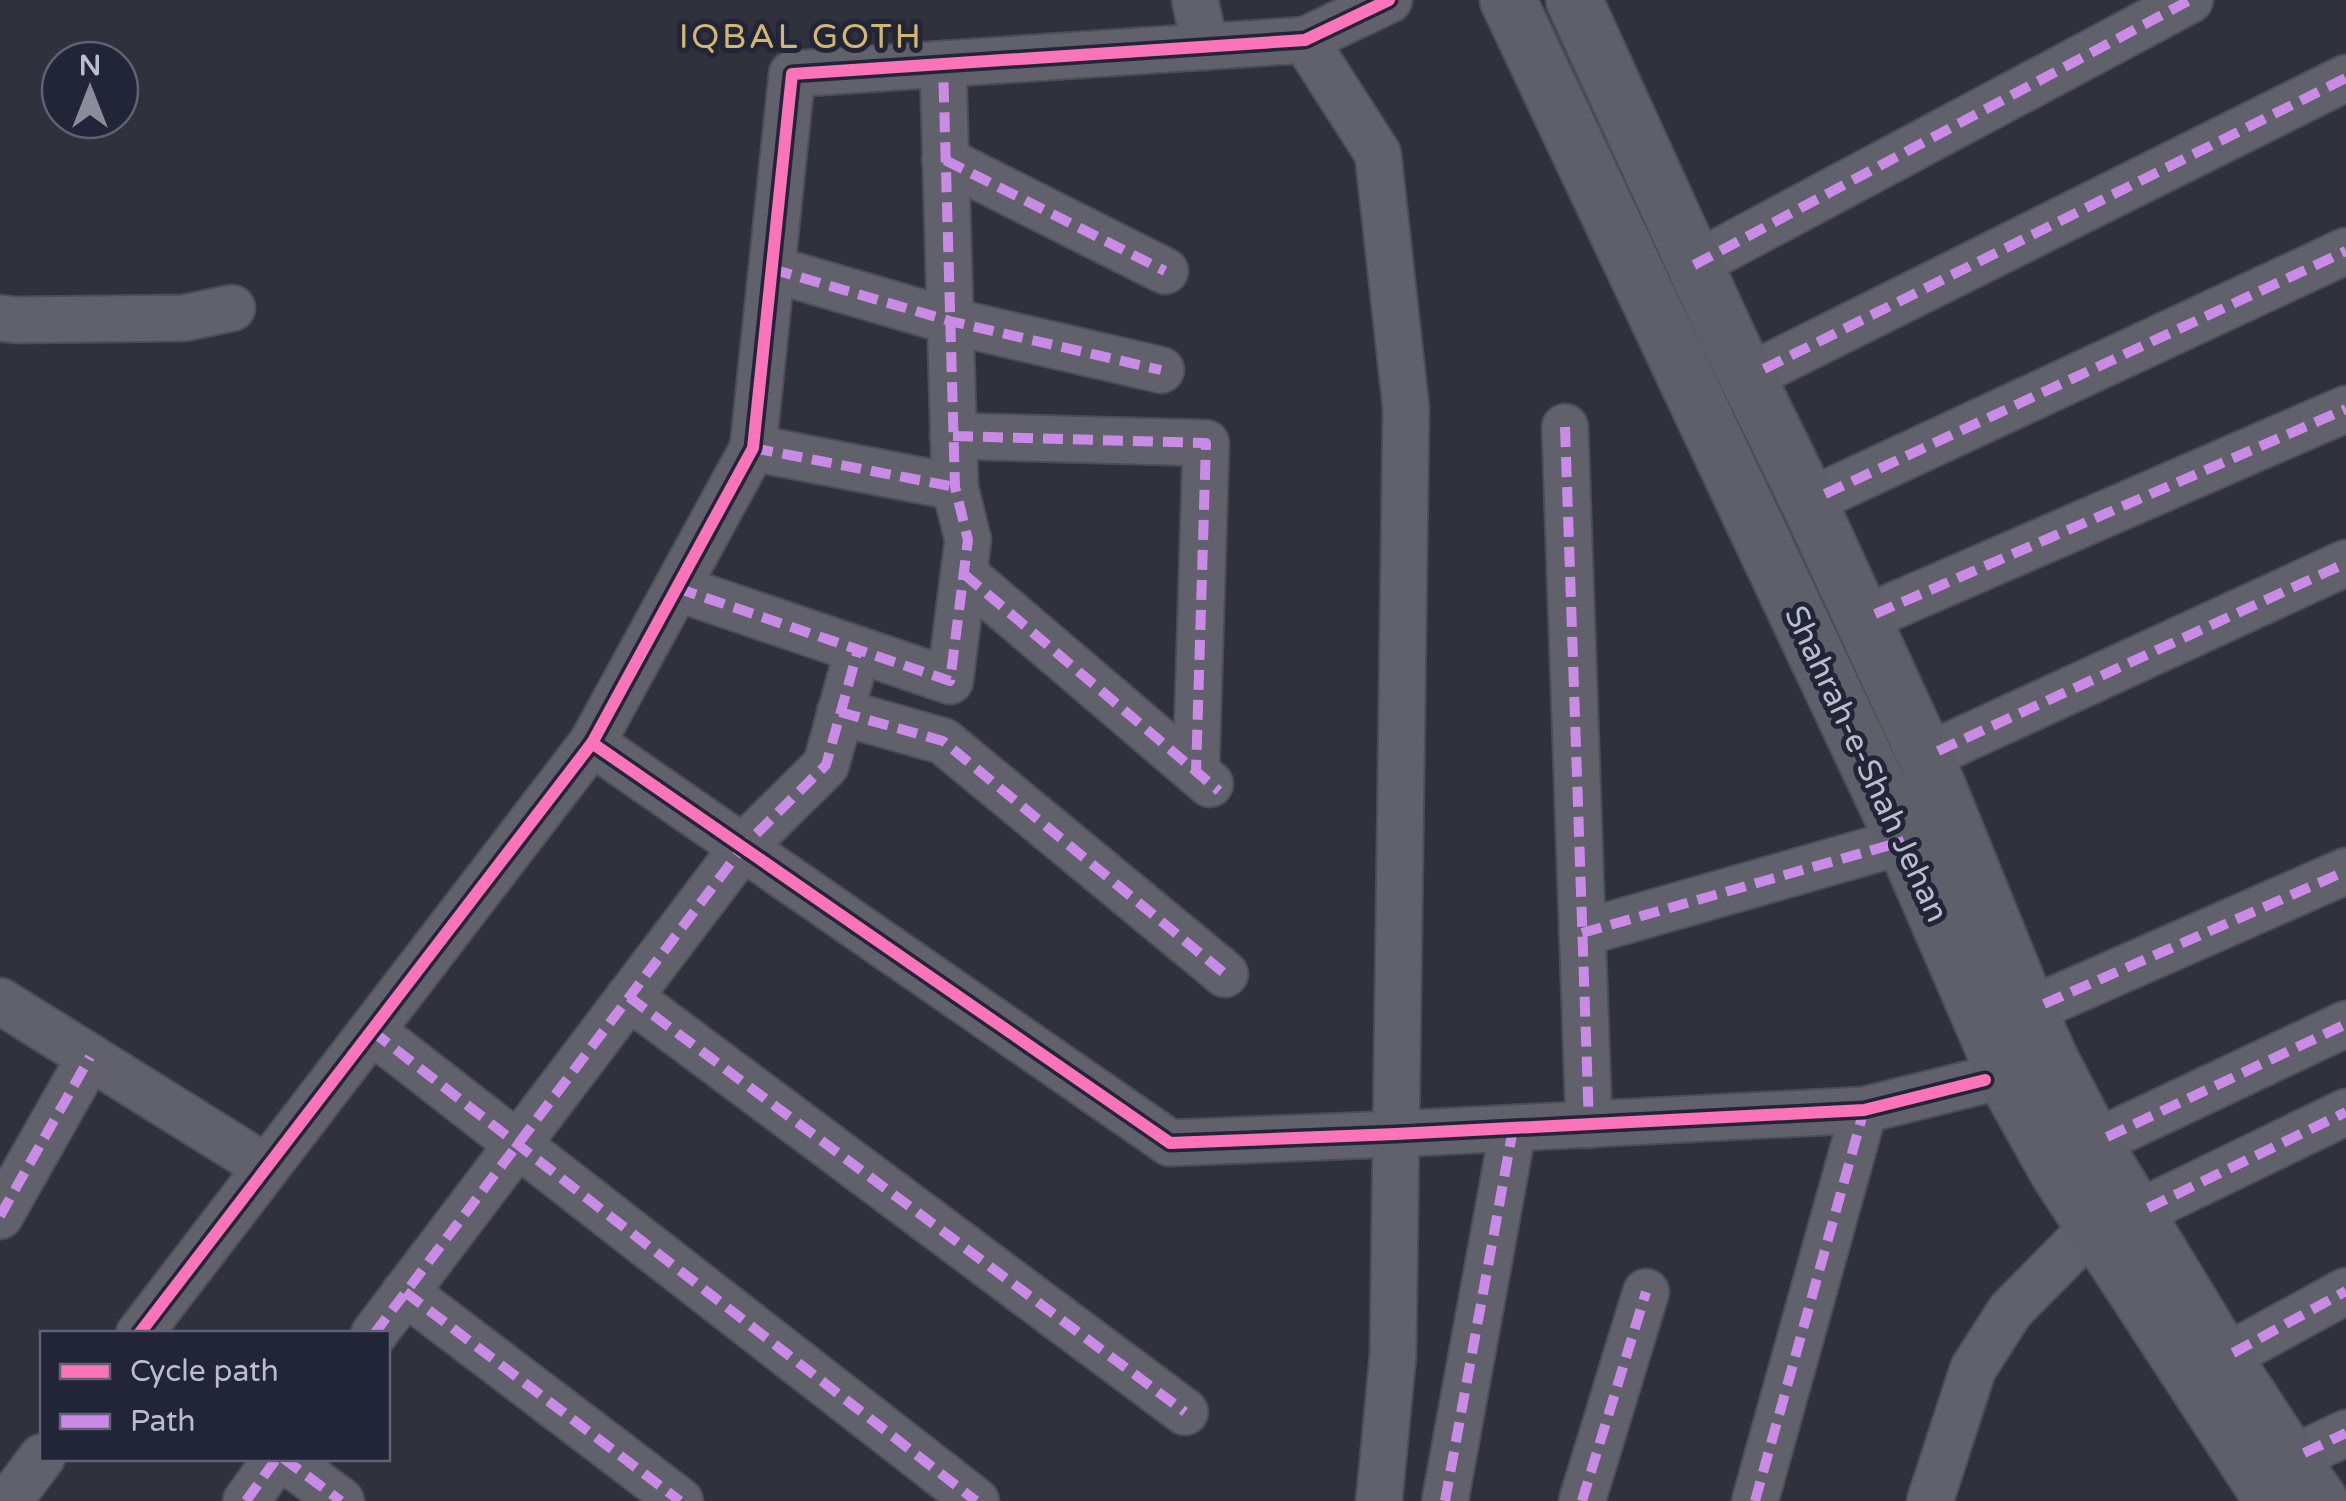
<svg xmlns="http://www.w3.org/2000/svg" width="2346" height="1501" viewBox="0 0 2346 1501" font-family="'Varela Round',sans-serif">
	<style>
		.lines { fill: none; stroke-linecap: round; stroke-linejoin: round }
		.minor-casing { stroke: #4c4d56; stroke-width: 49 }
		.secondary-casing { stroke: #4c4d56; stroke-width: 59 }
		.minor { stroke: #60616a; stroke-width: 45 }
		.secondary { stroke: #5e5f69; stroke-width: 55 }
		.quiet { stroke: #ca8be6; stroke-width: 10; stroke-dasharray: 20 10; stroke-linecap: butt }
		.cycleway-casing { stroke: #222538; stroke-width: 19 }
		.cycleway { stroke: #fb73b8; stroke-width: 12 }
		.labels { text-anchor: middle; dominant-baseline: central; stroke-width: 10; stroke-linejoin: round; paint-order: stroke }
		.street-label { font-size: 32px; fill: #bbbdcc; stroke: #222538 }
		.neighbourhood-label { font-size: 35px; letter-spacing: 2.5px; fill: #d2b770; stroke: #222538 }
	</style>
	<rect width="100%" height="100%" fill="#2f313d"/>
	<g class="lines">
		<defs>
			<g id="minor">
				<polyline points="1195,0 1205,47"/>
				<polyline points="1305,40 1378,154 1406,408 1393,1355 1379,1501"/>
				<polyline points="945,160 1165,271"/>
				<polyline points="1694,265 2190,0"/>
				<polyline points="772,269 950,321 1161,370"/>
				<polyline points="0,318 16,320 184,318 232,308"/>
				<polyline points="1764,369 2346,78"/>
				<polyline points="1565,427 1589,1125"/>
				<polyline points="953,436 1206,443 1196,772"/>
				<polyline points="753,448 955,487"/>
				<polyline points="1825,494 2346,251"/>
				<polyline points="964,574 1210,784"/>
				<polyline points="677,588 950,681 968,540 955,487 943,64"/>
				<polyline points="1875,614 2346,409"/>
				<polyline points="840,712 943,741 1225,974"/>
				<polyline points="592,743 1170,1143 1396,1134 1864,1110 1985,1080"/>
				<polyline points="1938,751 2346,563"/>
				<polyline points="1582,933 1904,841"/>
				<polyline points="629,997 1185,1412"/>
				<polyline points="0,1001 266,1167"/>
				<polyline points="2044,1004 2346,871"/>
				<polyline points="372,1031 976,1501"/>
				<polyline points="2107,1137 2346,1024"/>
				<polyline points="2148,1208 2346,1112"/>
				<polyline points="0,1216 90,1057"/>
				<polyline points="405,1292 680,1501"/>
				<polyline points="139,1334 592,743 753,448 792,74 1305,40 1389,0"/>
				<polyline points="374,1334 743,847 826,765 858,650"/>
				<polyline points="2233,1353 2346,1291"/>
				<polyline points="2304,1453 2346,1433"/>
				<polyline points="283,1458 341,1501"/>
				<polyline points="9,1501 42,1457"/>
				<polyline points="246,1501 277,1458"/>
				<polyline points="1445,1501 1513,1129"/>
				<polyline points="1582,1501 1646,1292"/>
				<polyline points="1755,1501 1864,1110"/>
				<polyline points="1930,1501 1973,1369 2010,1311 2080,1240"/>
			</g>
			<g id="secondary">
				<polyline points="1508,0 1904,841 2010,1086 2058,1172 2273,1501"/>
				<polyline points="1574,0 1729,340 1810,505 1925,755 2029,1012 2051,1061 2097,1149 2225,1360 2290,1459 2320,1501"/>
			</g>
		</defs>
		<!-- minor casing -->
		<use href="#minor" class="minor-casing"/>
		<!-- secondary casing -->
		<use href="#secondary" class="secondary-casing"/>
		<!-- minor -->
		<use href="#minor" class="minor"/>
		<!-- secondary -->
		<use href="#secondary" class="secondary"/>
		<!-- quiet -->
		<g class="quiet">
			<polyline points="945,160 1165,271"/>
			<polyline points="1694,265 2190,0"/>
			<polyline points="772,269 950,321 1161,370"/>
			<polyline points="1764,369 2346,78"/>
			<polyline points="1565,427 1589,1125"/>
			<polyline points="953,436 1206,443 1196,772"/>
			<polyline points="753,448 955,487"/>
			<polyline points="1825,494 2346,251"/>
			<polyline points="964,574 1219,791"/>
			<polyline points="677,588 950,681 968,540 955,487 943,64"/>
			<polyline points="1875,614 2346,409"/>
			<polyline points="840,712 943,741 1225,974"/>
			<polyline points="1938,751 2346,563"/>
			<polyline points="1582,933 1904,841"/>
			<polyline points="629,997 1185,1412"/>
			<polyline points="2044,1004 2346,871"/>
			<polyline points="372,1031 976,1501"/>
			<polyline points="2107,1137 2346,1024"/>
			<polyline points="2148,1208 2346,1112"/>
			<polyline points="0,1216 90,1057"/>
			<polyline points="405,1292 680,1501"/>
			<polyline points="374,1334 743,847 826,765 858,650"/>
			<polyline points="2233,1353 2346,1291"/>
			<polyline points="2304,1453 2346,1433"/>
			<polyline points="283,1458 341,1501"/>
			<polyline points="246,1501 277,1458"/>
			<polyline points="1445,1501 1513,1129"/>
			<polyline points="1582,1501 1646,1292"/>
			<polyline points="1755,1501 1864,1110"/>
		</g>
		<defs>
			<g id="cycleway">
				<polyline points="592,743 1170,1143 1396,1134 1864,1110 1985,1080"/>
				<polyline points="139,1334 592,743 753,448 792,74 1305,40 1389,0"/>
			</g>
		</defs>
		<!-- cycleway casing -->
		<use href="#cycleway" class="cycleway-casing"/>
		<!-- cycleway -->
		<use href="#cycleway" class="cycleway"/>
	</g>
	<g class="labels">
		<!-- street labels -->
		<g class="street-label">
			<text transform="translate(1866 764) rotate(65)">Shahrah-e-Shah Jehan</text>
		</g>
		<!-- neighbourhood labels -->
		<g class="neighbourhood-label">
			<text x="801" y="37">IQBAL GOTH</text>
		</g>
	</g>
	<!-- legend -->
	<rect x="40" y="1331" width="350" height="130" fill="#222538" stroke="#5f6273" stroke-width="2.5"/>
	<rect x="60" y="1364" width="50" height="15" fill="#fb73b8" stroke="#5f6273" stroke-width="2.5"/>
	<text x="130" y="1381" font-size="30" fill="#bbbdcc">Cycle path</text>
	<rect x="60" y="1414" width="50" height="15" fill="#ca8be6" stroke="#5f6273" stroke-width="2.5"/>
	<text x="130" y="1431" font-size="30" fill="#bbbdcc">Path</text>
	<!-- north arrow -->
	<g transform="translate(90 90)"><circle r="48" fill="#222538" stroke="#5f6273" stroke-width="2.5"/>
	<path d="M0-8L18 38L0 25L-18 38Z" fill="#8a8c9a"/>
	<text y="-15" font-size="28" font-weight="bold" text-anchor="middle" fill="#bbbdcc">N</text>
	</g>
</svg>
